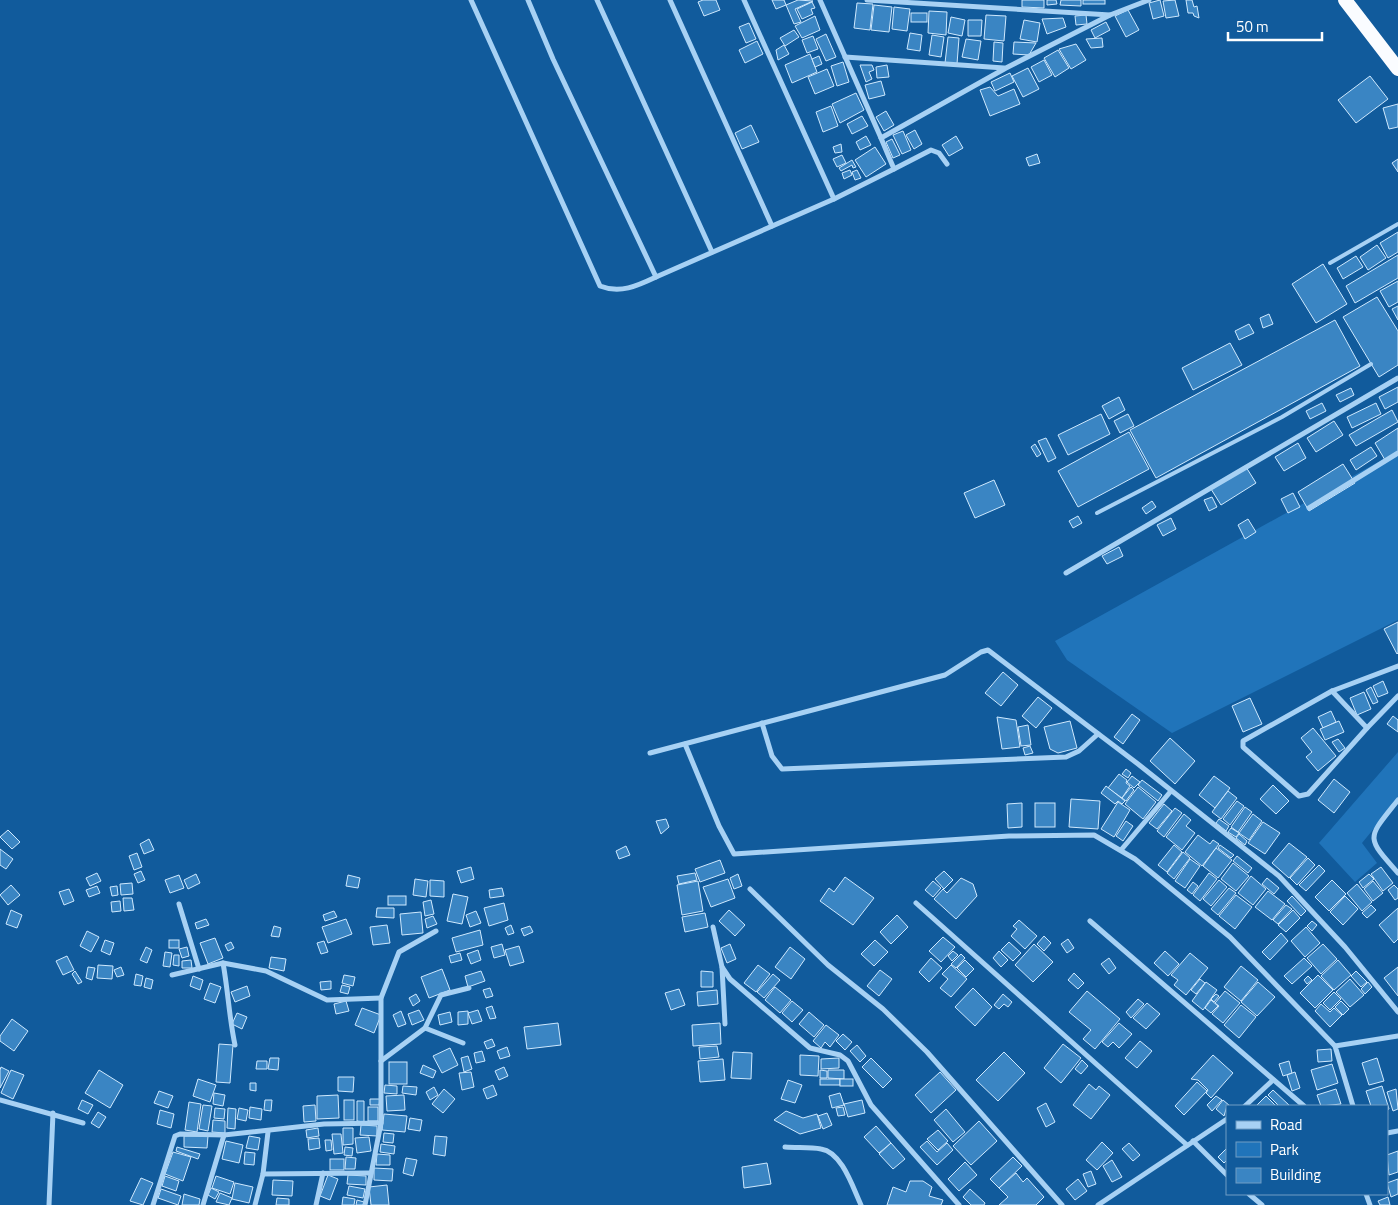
<svg xmlns="http://www.w3.org/2000/svg" width="1398" height="1205" viewBox="0 0 1398 1205" font-family="'Titillium Web',sans-serif">
	<style>
		.green { fill: #2074ba }
		.building { fill: #3a85c3; stroke: #cfe9fe }
		.lines { fill: none; stroke-linecap: round; stroke-linejoin: round }
		.service { stroke: #a7d1f4; stroke-width: 4 }
		.minor { stroke: #a7d1f4; stroke-width: 5 }
		.trunk { stroke: #fafcff; stroke-width: 14 }
	</style>
	<rect width="100%" height="100%" fill="#115b9c"/>
	<!-- green -->
	<g class="green">
		<polygon points="1398,451 1398,620 1172,733 1067,660 1055,641"/>
		<polygon points="1398,752 1398,799 1362,843 1377,863 1355,882 1319,843"/>
	</g>
	<!-- building -->
	<g class="building">
		<polygon points="703,0 716,0 720,10 704,16 698,2"/>
		<polygon points="772,0 784,0 786,5 776,9"/>
		<polygon points="798,0 813,1 795,9 801,22 794,24 786,5"/>
		<polygon points="1022,0 1044,0 1044,8 1022,7"/>
		<polygon points="1047,0 1056,0 1057,4 1047,5"/>
		<polygon points="1061,0 1081,0 1081,6 1060,5"/>
		<rect x="1083" y="0" width="22" height="4"/>
		<polygon points="1160,0 1164,16 1153,19 1149,3"/>
		<polygon points="1175,0 1179,16 1166,18 1163,1"/>
		<polygon points="1186,0 1192,0 1194,7 1197,6 1199,18 1194,16 1193,13 1188,13"/>
		<polygon points="812,2 815,8 811,9 813,14 802,19 797,9"/>
		<polygon points="857,3 873,4 870,30 854,28"/>
		<polygon points="874,5 892,7 889,32 871,30"/>
		<polygon points="894,7 910,9 907,31 892,29"/>
		<polygon points="1128,10 1139,30 1126,37 1115,16"/>
		<polygon points="929,11 947,12 946,35 928,33"/>
		<rect x="911" y="13" width="16" height="9"/>
		<polygon points="986,15 1006,16 1004,41 984,39"/>
		<polygon points="1086,15 1087,24 1076,25 1075,16"/>
		<polygon points="815,16 820,30 802,38 795,26"/>
		<polygon points="951,17 965,20 962,36 948,33"/>
		<polygon points="1063,18 1066,27 1047,34 1042,19"/>
		<polygon points="968,20 982,20 981,36 968,36"/>
		<polygon points="1024,20 1040,23 1037,42 1020,39"/>
		<polygon points="1106,22 1110,30 1095,38 1091,30"/>
		<polygon points="749,23 756,39 746,43 739,27"/>
		<polygon points="794,30 799,37 785,46 780,38"/>
		<polygon points="910,33 922,35 920,51 907,49"/>
		<polygon points="826,34 836,57 826,61 816,39"/>
		<polygon points="932,35 944,37 941,57 929,55"/>
		<polygon points="813,36 818,49 807,53 802,40"/>
		<polygon points="948,37 959,38 957,64 945,63"/>
		<polygon points="1102,38 1103,47 1091,48 1086,39"/>
		<polygon points="966,39 981,41 978,60 962,57"/>
		<polygon points="757,41 763,54 745,63 739,50"/>
		<polygon points="994,42 1003,43 1002,62 993,61"/>
		<polygon points="1014,42 1036,43 1029,55 1013,54"/>
		<polygon points="1076,44 1086,60 1071,69 1059,49"/>
		<polygon points="784,45 789,54 778,60 776,50"/>
		<polygon points="1058,50 1069,68 1055,77 1044,58"/>
		<polygon points="810,54 817,72 792,83 785,65"/>
		<polygon points="819,56 822,64 815,67 812,59"/>
		<polygon points="1044,60 1052,75 1039,82 1031,67"/>
		<polygon points="843,62 849,82 837,86 831,66"/>
		<polygon points="860,65 872,65 874,70 869,72 872,79 866,82"/>
		<polygon points="887,65 889,77 877,78 876,67"/>
		<polygon points="1028,68 1039,89 1023,97 1012,76"/>
		<polygon points="827,69 834,86 815,94 808,77"/>
		<polygon points="1010,73 1014,82 995,91 991,82"/>
		<polygon points="1370,76 1388,99 1356,123 1338,100"/>
		<polygon points="881,81 885,95 869,99 865,85"/>
		<polygon points="990,87 998,96 1014,89 1020,104 990,116 980,90"/>
		<polygon points="856,93 864,110 840,123 832,104"/>
		<polygon points="1398,104 1398,127 1389,129 1383,108"/>
		<polygon points="831,106 838,126 823,132 816,112"/>
		<polygon points="886,111 894,125 884,131 876,117"/>
		<polygon points="862,116 868,126 852,134 847,124"/>
		<polygon points="751,125 759,142 742,149 735,133"/>
		<polygon points="915,130 922,144 914,149 906,135"/>
		<polygon points="903,131 911,150 902,154 893,135"/>
		<polygon points="866,136 871,145 860,150 856,142"/>
		<polygon points="956,136 963,148 949,156 942,145"/>
		<polygon points="892,139 900,155 893,158 886,142"/>
		<polygon points="841,144 842,152 835,153 833,147"/>
		<polygon points="875,147 886,164 866,177 855,160"/>
		<polygon points="1037,154 1040,163 1029,166 1026,158"/>
		<polygon points="842,155 846,163 837,167 833,159"/>
		<polygon points="1398,159 1398,172 1392,163"/>
		<polygon points="852,160 856,167 853,168 852,165 841,171 839,168"/>
		<polygon points="850,170 852,175 844,179 842,173"/>
		<polygon points="857,170 861,178 855,180 852,172"/>
		<polygon points="1398,232 1398,252 1388,258 1380,243"/>
		<polygon points="1377,245 1386,258 1368,270 1360,257"/>
		<polygon points="1398,255 1398,278 1355,303 1346,286"/>
		<polygon points="1356,256 1363,267 1343,279 1337,268"/>
		<polygon points="1323,264 1347,304 1316,323 1292,284"/>
		<polygon points="1398,281 1398,302 1389,307 1380,291"/>
		<polygon points="1377,297 1398,331 1398,365 1379,377 1343,317"/>
		<polygon points="1398,306 1398,320 1392,309"/>
		<polygon points="1269,314 1273,324 1263,328 1260,318"/>
		<polygon points="1335,320 1360,366 1156,478 1130,430"/>
		<polygon points="1249,324 1254,333 1239,340 1235,331"/>
		<polygon points="1230,343 1242,365 1193,390 1182,368"/>
		<polygon points="1398,387 1398,402 1385,409 1379,397"/>
		<polygon points="1351,388 1354,395 1340,402 1336,395"/>
		<polygon points="1119,397 1125,410 1109,419 1102,406"/>
		<polygon points="1322,403 1326,411 1310,419 1306,411"/>
		<polygon points="1376,403 1381,414 1352,428 1347,417"/>
		<polygon points="1392,410 1398,422 1356,446 1349,435"/>
		<polygon points="1101,414 1110,434 1068,455 1058,435"/>
		<polygon points="1128,414 1134,426 1120,433 1114,421"/>
		<polygon points="1334,421 1343,435 1316,452 1307,438"/>
		<polygon points="1398,428 1398,452 1385,460 1375,443"/>
		<polygon points="1129,432 1149,469 1078,507 1058,471"/>
		<polygon points="1046,438 1056,458 1048,462 1038,441"/>
		<polygon points="1298,443 1306,458 1284,471 1275,457"/>
		<polygon points="1035,444 1041,454 1037,457 1031,447"/>
		<polygon points="1371,447 1377,456 1356,470 1350,460"/>
		<polygon points="1343,464 1355,483 1309,511 1298,492"/>
		<polygon points="1246,467 1256,483 1221,505 1211,489"/>
		<polygon points="994,480 1005,505 975,518 964,493"/>
		<polygon points="1293,493 1300,507 1288,513 1281,499"/>
		<polygon points="1212,497 1217,507 1209,511 1204,500"/>
		<polygon points="1152,501 1156,507 1146,514 1142,508"/>
		<polygon points="1078,516 1082,523 1073,528 1069,521"/>
		<polygon points="1171,518 1176,529 1163,536 1157,525"/>
		<polygon points="1248,519 1256,532 1245,539 1238,525"/>
		<polygon points="1119,547 1123,556 1107,564 1102,556"/>
		<polygon points="1398,622 1398,653 1397,654 1384,629"/>
		<polygon points="1003,672 1018,685 1001,706 985,693"/>
		<polygon points="1383,681 1388,693 1378,697 1373,686"/>
		<polygon points="1371,687 1378,702 1373,704 1366,690"/>
		<polygon points="1364,692 1371,709 1357,715 1350,698"/>
		<polygon points="1038,697 1052,708 1036,728 1022,716"/>
		<polygon points="1250,698 1262,724 1243,732 1232,706"/>
		<polygon points="1331,711 1336,722 1323,728 1318,717"/>
		<polygon points="1132,714 1140,720 1123,744 1114,737"/>
		<polygon points="1393,716 1398,720 1398,732 1387,724"/>
		<polygon points="997,717 1016,720 1020,747 1002,749"/>
		<polygon points="1070,721 1077,748 1058,753 1050,749 1044,727"/>
		<polygon points="1339,721 1344,732 1325,740 1320,729"/>
		<polygon points="1028,725 1031,745 1021,746 1018,727"/>
		<polygon points="1313,728 1336,756 1318,771 1306,757 1312,752 1301,738"/>
		<polygon points="1170,738 1195,761 1175,784 1150,761"/>
		<polygon points="1338,739 1345,748 1339,752 1332,742"/>
		<polygon points="1030,746 1033,753 1025,755 1023,748"/>
		<polygon points="1126,769 1131,773 1128,778 1122,774"/>
		<polygon points="1119,774 1127,780 1126,783 1130,786 1122,798 1108,788"/>
		<polygon points="1132,776 1140,782 1134,788 1127,782"/>
		<polygon points="1214,776 1230,788 1215,808 1199,795"/>
		<polygon points="1334,779 1350,792 1334,813 1318,800"/>
		<polygon points="1142,780 1162,795 1158,801 1138,785"/>
		<polygon points="1273,785 1289,801 1276,814 1260,799"/>
		<polygon points="1106,786 1125,801 1122,804 1118,801 1115,804 1101,793"/>
		<polygon points="1131,787 1134,790 1126,801 1122,798"/>
		<polygon points="1138,787 1156,802 1143,819 1125,804"/>
		<polygon points="1228,791 1237,798 1221,819 1212,812"/>
		<polygon points="1071,799 1100,801 1098,829 1069,827"/>
		<polygon points="1237,801 1244,806 1230,825 1223,819"/>
		<polygon points="1118,802 1130,810 1114,837 1101,829"/>
		<polygon points="1022,803 1022,827 1008,828 1007,804"/>
		<rect x="1035" y="803" width="20" height="24"/>
		<polygon points="1164,804 1172,811 1157,829 1149,823"/>
		<polygon points="1245,807 1252,812 1238,832 1231,827"/>
		<polygon points="1175,808 1182,813 1164,837 1157,831"/>
		<polygon points="1184,814 1191,820 1186,826 1195,833 1182,850 1166,837"/>
		<polygon points="1253,814 1262,821 1249,840 1239,833"/>
		<polygon points="666,819 669,827 661,834 656,821"/>
		<polygon points="1219,819 1229,826 1226,831 1216,823"/>
		<polygon points="1126,821 1133,826 1123,841 1116,836"/>
		<polygon points="1263,822 1280,833 1265,854 1248,843"/>
		<polygon points="1231,828 1239,833 1236,837 1228,832"/>
		<polygon points="8,830 20,842 12,849 0,837"/>
		<polygon points="1239,834 1247,841 1245,845 1236,838"/>
		<polygon points="1198,835 1210,844 1213,840 1219,844 1202,866 1185,852"/>
		<polygon points="149,839 154,850 144,854 140,844"/>
		<polygon points="1289,843 1307,857 1289,878 1272,863"/>
		<polygon points="1174,845 1182,852 1167,872 1158,865"/>
		<polygon points="1220,845 1234,855 1231,858 1218,848"/>
		<polygon points="626,846 630,855 619,859 616,851"/>
		<polygon points="1216,848 1232,860 1218,878 1203,866"/>
		<polygon points="0,849 13,859 6,869 0,865"/>
		<polygon points="1183,852 1190,858 1174,879 1167,873"/>
		<polygon points="137,853 142,867 134,870 129,856"/>
		<polygon points="1237,856 1252,868 1248,873 1233,861"/>
		<polygon points="1308,858 1315,865 1297,885 1290,878"/>
		<polygon points="1190,859 1200,866 1185,888 1175,881"/>
		<polygon points="720,860 725,873 700,882 695,869"/>
		<polygon points="1233,863 1249,876 1236,891 1221,879"/>
		<polygon points="1319,865 1325,871 1306,891 1299,885"/>
		<polygon points="471,867 474,879 461,883 457,871"/>
		<polygon points="1381,867 1393,883 1383,891 1371,874"/>
		<polygon points="141,871 145,880 138,883 134,874"/>
		<polygon points="944,871 953,880 944,889 935,879"/>
		<polygon points="97,873 101,881 90,886 86,878"/>
		<polygon points="695,873 697,880 679,884 677,876"/>
		<polygon points="1209,873 1217,879 1200,901 1193,895"/>
		<polygon points="196,874 200,883 188,889 184,880"/>
		<polygon points="738,874 742,886 734,889 730,878"/>
		<polygon points="1369,874 1374,879 1363,888 1359,882"/>
		<polygon points="179,875 184,888 170,893 165,880"/>
		<polygon points="348,875 360,878 358,888 346,886"/>
		<polygon points="1251,876 1266,889 1253,905 1238,893"/>
		<polygon points="845,877 874,898 853,925 820,901 829,888 834,892"/>
		<polygon points="961,878 973,884 977,896 956,919 934,899 943,889 947,893"/>
		<polygon points="1267,878 1279,888 1274,894 1262,884"/>
		<polygon points="415,879 428,881 426,897 413,895"/>
		<polygon points="728,879 735,898 711,907 703,887"/>
		<polygon points="430,880 444,881 444,897 430,896"/>
		<polygon points="1219,880 1227,887 1211,906 1203,899"/>
		<polygon points="1332,880 1346,894 1329,911 1315,897"/>
		<polygon points="698,881 703,911 682,915 677,885"/>
		<polygon points="933,881 941,888 933,897 925,890"/>
		<polygon points="1373,881 1383,893 1373,901 1364,889"/>
		<polygon points="1193,882 1198,886 1192,894 1187,890"/>
		<polygon points="132,883 133,894 121,895 120,884"/>
		<polygon points="1357,884 1372,902 1362,911 1347,893"/>
		<polygon points="11,885 20,895 8,905 0,895"/>
		<polygon points="1394,885 1398,889 1398,898 1395,900 1388,890"/>
		<polygon points="97,886 100,893 89,897 86,890"/>
		<polygon points="117,886 118,895 112,896 110,887"/>
		<polygon points="502,888 504,896 490,898 489,890"/>
		<polygon points="1229,888 1236,893 1218,915 1211,909"/>
		<polygon points="69,889 74,901 64,905 59,892"/>
		<polygon points="1268,891 1285,904 1272,920 1255,907"/>
		<polygon points="453,894 468,897 462,924 447,921"/>
		<polygon points="1236,895 1252,907 1235,929 1219,916"/>
		<rect x="388" y="896" width="18" height="9"/>
		<polygon points="1292,896 1306,911 1301,916 1287,901"/>
		<polygon points="1345,896 1358,909 1343,925 1330,912"/>
		<polygon points="123,898 132,898 134,910 124,911"/>
		<polygon points="431,900 434,914 425,916 423,902"/>
		<polygon points="120,901 121,911 112,912 111,902"/>
		<polygon points="504,903 508,920 489,926 484,908"/>
		<polygon points="1286,905 1292,909 1278,924 1273,920"/>
		<polygon points="1371,905 1376,910 1367,918 1362,913"/>
		<polygon points="377,908 394,908 394,918 376,917"/>
		<polygon points="1398,908 1398,939 1394,943 1379,925"/>
		<polygon points="11,910 22,915 17,928 6,924"/>
		<polygon points="729,910 745,925 735,936 719,921"/>
		<polygon points="1293,910 1300,918 1286,932 1278,925"/>
		<polygon points="334,911 337,917 325,921 323,915"/>
		<polygon points="476,911 481,923 470,927 466,915"/>
		<polygon points="421,912 423,933 402,935 400,914"/>
		<polygon points="705,913 708,927 685,932 682,917"/>
		<polygon points="897,915 908,927 891,944 880,932"/>
		<polygon points="433,916 437,924 427,928 425,919"/>
		<polygon points="206,919 209,925 197,929 195,923"/>
		<polygon points="346,919 352,934 328,943 322,927"/>
		<polygon points="1019,920 1037,936 1025,949 1011,936 1017,929 1013,926"/>
		<polygon points="1312,921 1317,925 1312,931 1307,926"/>
		<polygon points="387,925 390,943 373,945 370,927"/>
		<polygon points="511,925 514,933 508,935 505,928"/>
		<polygon points="274,926 281,928 279,937 271,936"/>
		<polygon points="530,926 533,932 524,936 521,929"/>
		<polygon points="1306,927 1320,943 1305,957 1291,941"/>
		<polygon points="480,930 483,945 456,952 452,938"/>
		<polygon points="87,931 99,937 91,952 80,946"/>
		<polygon points="1281,933 1288,941 1270,960 1262,952"/>
		<polygon points="1044,936 1051,943 1044,951 1037,944"/>
		<polygon points="943,937 955,947 941,962 929,951"/>
		<polygon points="215,938 223,958 208,964 200,943"/>
		<polygon points="1068,939 1074,948 1067,953 1061,944"/>
		<polygon points="105,940 114,943 110,955 101,951"/>
		<rect x="169" y="940" width="10" height="8"/>
		<polygon points="875,940 888,952 874,966 861,954"/>
		<polygon points="324,941 328,952 321,954 317,943"/>
		<polygon points="231,942 234,948 228,951 225,945"/>
		<polygon points="1009,942 1021,953 1013,961 1001,950"/>
		<polygon points="502,944 505,955 494,958 491,947"/>
		<polygon points="730,944 736,959 727,963 721,948"/>
		<polygon points="1034,944 1053,962 1033,982 1015,965"/>
		<polygon points="1323,944 1337,959 1321,974 1307,958"/>
		<polygon points="519,946 524,962 510,966 505,950"/>
		<polygon points="146,947 152,950 147,963 140,960"/>
		<polygon points="187,947 189,956 182,958 179,949"/>
		<polygon points="790,947 805,959 791,979 775,967"/>
		<polygon points="478,950 481,960 471,964 467,954"/>
		<polygon points="953,951 958,955 952,961 948,956"/>
		<polygon points="999,951 1008,960 1001,967 993,958"/>
		<polygon points="1165,951 1179,964 1168,976 1154,963"/>
		<polygon points="165,952 172,953 170,967 163,966"/>
		<polygon points="460,953 462,960 451,963 449,956"/>
		<polygon points="1190,953 1208,968 1186,995 1174,985 1178,980 1171,975"/>
		<polygon points="961,954 965,958 956,968 951,964"/>
		<polygon points="174,955 179,955 179,966 173,965"/>
		<polygon points="67,956 74,970 63,975 56,961"/>
		<polygon points="271,957 286,959 284,971 269,968"/>
		<polygon points="931,958 942,968 929,982 919,972"/>
		<polygon points="1109,958 1116,968 1109,974 1101,964"/>
		<polygon points="1304,958 1312,966 1292,984 1284,976"/>
		<polygon points="191,960 192,968 182,968 182,961"/>
		<polygon points="965,960 974,969 966,977 957,968"/>
		<polygon points="1338,960 1351,975 1334,990 1321,976"/>
		<polygon points="98,965 113,966 112,979 97,978"/>
		<polygon points="758,965 770,974 756,992 744,983"/>
		<polygon points="951,965 967,979 951,997 940,988 948,979 942,974"/>
		<polygon points="1241,966 1258,980 1241,1001 1224,987"/>
		<polygon points="88,967 95,968 92,980 86,978"/>
		<polygon points="121,967 124,975 117,977 114,970"/>
		<polygon points="1398,967 1398,996 1384,978"/>
		<polygon points="442,969 450,990 429,998 421,977"/>
		<polygon points="880,970 892,979 879,996 867,986"/>
		<polygon points="75,971 82,982 78,984 72,974"/>
		<polygon points="481,971 485,981 468,987 465,976"/>
		<polygon points="701,971 713,972 713,987 701,987"/>
		<polygon points="1356,971 1367,982 1361,987 1351,976"/>
		<polygon points="1074,973 1084,983 1078,989 1068,980"/>
		<polygon points="136,974 143,976 141,986 134,985"/>
		<polygon points="773,974 780,980 764,998 757,992"/>
		<polygon points="344,975 355,977 353,986 342,983"/>
		<polygon points="1318,975 1333,990 1315,1008 1300,993"/>
		<polygon points="193,976 203,980 200,990 190,986"/>
		<polygon points="1308,976 1312,980 1307,984 1304,980"/>
		<polygon points="146,978 153,980 151,989 144,987"/>
		<polygon points="1200,979 1205,983 1196,994 1191,990"/>
		<polygon points="1350,979 1364,995 1350,1007 1336,992"/>
		<polygon points="331,981 331,989 321,990 320,982"/>
		<polygon points="1206,982 1217,990 1203,1010 1192,1001"/>
		<polygon points="1258,982 1275,997 1257,1016 1241,1002"/>
		<polygon points="1368,982 1372,987 1365,994 1361,989"/>
		<polygon points="210,983 221,987 215,1003 204,999"/>
		<polygon points="342,985 350,987 348,994 340,992"/>
		<polygon points="247,986 250,996 235,1002 231,992"/>
		<polygon points="775,987 791,1000 780,1013 765,1000"/>
		<polygon points="490,988 493,996 486,998 483,990"/>
		<polygon points="973,988 992,1007 975,1026 955,1007"/>
		<polygon points="679,989 685,1005 671,1010 665,993"/>
		<polygon points="717,990 718,1004 698,1006 697,992"/>
		<polygon points="1087,991 1120,1019 1095,1049 1083,1039 1091,1030 1069,1012"/>
		<polygon points="1225,991 1240,1003 1223,1023 1212,1014 1219,1006 1215,1003"/>
		<polygon points="1334,992 1341,999 1330,1010 1323,1003"/>
		<polygon points="416,994 420,1001 413,1006 409,998"/>
		<polygon points="1003,994 1012,1002 1008,1007 1004,1004 999,1009 994,1005"/>
		<polygon points="1216,994 1219,996 1214,1002 1211,999"/>
		<polygon points="1138,999 1144,1004 1131,1018 1126,1012"/>
		<polygon points="1211,1000 1218,1006 1211,1013 1205,1008"/>
		<polygon points="346,1001 349,1011 336,1014 334,1004"/>
		<polygon points="792,1001 803,1010 792,1022 782,1013"/>
		<polygon points="1341,1001 1349,1009 1343,1015 1335,1007"/>
		<polygon points="1147,1003 1160,1014 1146,1029 1133,1018"/>
		<polygon points="1321,1004 1330,1012 1334,1008 1342,1015 1330,1027 1315,1011"/>
		<polygon points="1241,1005 1256,1017 1239,1038 1224,1025"/>
		<polygon points="492,1006 496,1018 490,1019 486,1008"/>
		<polygon points="362,1008 381,1015 374,1033 355,1025"/>
		<polygon points="419,1010 424,1020 412,1025 408,1014"/>
		<polygon points="478,1010 482,1021 472,1024 468,1013"/>
		<polygon points="401,1011 406,1024 398,1027 393,1015"/>
		<polygon points="468,1011 468,1024 458,1025 458,1012"/>
		<polygon points="450,1012 452,1022 440,1025 438,1015"/>
		<polygon points="809,1012 824,1025 814,1037 799,1024"/>
		<polygon points="237,1013 247,1017 242,1029 232,1024"/>
		<polygon points="12,1019 28,1031 14,1051 0,1041 0,1036"/>
		<polygon points="558,1023 561,1045 527,1049 524,1027"/>
		<polygon points="720,1023 721,1044 693,1046 692,1025"/>
		<polygon points="1119,1023 1132,1034 1119,1048 1113,1042 1108,1047 1102,1042"/>
		<polygon points="826,1025 839,1035 830,1047 825,1042 821,1048 813,1041"/>
		<polygon points="843,1034 852,1042 845,1050 836,1041"/>
		<polygon points="492,1039 495,1046 487,1049 484,1042"/>
		<polygon points="1140,1041 1152,1051 1137,1068 1125,1058"/>
		<polygon points="219,1044 233,1045 230,1083 216,1082"/>
		<polygon points="1063,1044 1081,1058 1061,1083 1044,1068"/>
		<polygon points="857,1045 866,1056 860,1062 850,1051"/>
		<polygon points="717,1046 719,1057 700,1059 699,1047"/>
		<polygon points="507,1047 510,1056 500,1059 497,1051"/>
		<polygon points="450,1048 458,1065 442,1073 433,1056"/>
		<polygon points="1331,1049 1332,1061 1318,1062 1317,1050"/>
		<polygon points="482,1051 485,1061 476,1063 474,1053"/>
		<polygon points="733,1052 752,1053 751,1079 731,1078"/>
		<polygon points="1004,1052 1025,1073 998,1101 976,1080"/>
		<polygon points="800,1055 819,1056 818,1076 800,1075"/>
		<polygon points="1213,1055 1233,1073 1211,1098 1206,1093 1208,1090 1198,1080 1191,1079"/>
		<polygon points="468,1056 472,1069 464,1072 461,1058"/>
		<polygon points="270,1058 279,1058 278,1070 268,1069"/>
		<polygon points="839,1058 839,1068 821,1069 821,1059"/>
		<polygon points="871,1058 892,1079 883,1088 862,1067"/>
		<polygon points="1377,1058 1384,1081 1369,1085 1362,1063"/>
		<polygon points="723,1059 725,1080 700,1082 698,1061"/>
		<polygon points="1082,1060 1088,1066 1081,1074 1075,1069"/>
		<polygon points="257,1061 267,1061 267,1069 256,1069"/>
		<polygon points="1289,1061 1292,1073 1283,1076 1279,1064"/>
		<rect x="389" y="1062" width="18" height="22"/>
		<polygon points="1332,1064 1338,1083 1317,1090 1311,1070"/>
		<polygon points="423,1065 436,1071 433,1078 420,1073"/>
		<polygon points="1,1067 9,1071 0,1088 0,1070"/>
		<polygon points="504,1067 508,1076 499,1080 495,1071"/>
		<polygon points="11,1070 24,1075 13,1099 1,1093"/>
		<polygon points="99,1070 123,1085 110,1108 85,1093"/>
		<polygon points="820,1070 827,1071 827,1078 820,1078"/>
		<polygon points="828,1070 844,1070 844,1079 828,1078"/>
		<polygon points="471,1072 474,1087 462,1090 459,1073"/>
		<polygon points="940,1072 956,1090 931,1113 915,1095"/>
		<polygon points="1295,1072 1300,1088 1292,1091 1287,1075"/>
		<polygon points="338,1077 354,1077 353,1092 338,1091"/>
		<polygon points="198,1079 216,1085 210,1102 193,1096"/>
		<rect x="820" y="1079" width="20" height="6"/>
		<rect x="840" y="1079" width="13" height="7"/>
		<polygon points="788,1080 802,1085 795,1103 781,1099"/>
		<polygon points="1197,1082 1207,1091 1184,1115 1175,1106"/>
		<polygon points="250,1083 256,1083 256,1091 250,1090"/>
		<polygon points="1089,1084 1096,1090 1099,1086 1110,1095 1091,1119 1073,1105"/>
		<polygon points="385,1085 397,1086 397,1094 384,1093"/>
		<polygon points="493,1085 497,1095 487,1099 483,1089"/>
		<polygon points="403,1086 417,1087 416,1095 402,1093"/>
		<polygon points="1382,1086 1389,1109 1387,1110 1387,1106 1371,1106 1366,1091"/>
		<polygon points="434,1087 438,1095 430,1100 426,1092"/>
		<polygon points="444,1089 455,1099 443,1113 432,1104"/>
		<polygon points="1336,1089 1341,1104 1321,1106 1317,1095"/>
		<polygon points="1396,1089 1398,1109 1393,1111 1387,1092"/>
		<polygon points="1273,1090 1290,1106 1279,1106 1268,1095"/>
		<polygon points="159,1091 173,1096 168,1108 154,1103"/>
		<polygon points="214,1093 225,1095 223,1106 213,1104"/>
		<polygon points="840,1093 844,1105 832,1108 829,1096"/>
		<polygon points="338,1095 339,1118 317,1119 317,1096"/>
		<polygon points="404,1095 405,1110 387,1111 386,1096"/>
		<polygon points="1216,1096 1222,1100 1212,1111 1207,1105"/>
		<polygon points="1266,1096 1276,1106 1256,1106"/>
		<polygon points="370,1099 380,1099 379,1105 370,1105"/>
		<polygon points="82,1100 93,1105 88,1114 78,1109"/>
		<polygon points="265,1100 272,1100 271,1111 264,1110"/>
		<rect x="344" y="1100" width="10" height="20"/>
		<polygon points="862,1100 865,1113 848,1117 844,1104"/>
		<polygon points="1223,1100 1230,1106 1227,1106 1224,1116 1216,1109"/>
		<polygon points="357,1101 364,1101 364,1122 357,1121"/>
		<polygon points="189,1102 201,1104 197,1132 185,1130"/>
		<polygon points="1046,1103 1055,1122 1046,1127 1037,1108"/>
		<polygon points="203,1105 212,1106 208,1131 199,1129"/>
		<polygon points="315,1105 316,1121 304,1122 303,1106"/>
		<polygon points="250,1107 262,1109 261,1120 249,1118"/>
		<rect x="368" y="1107" width="10" height="14"/>
		<polygon points="843,1107 845,1115 838,1116 836,1108"/>
		<polygon points="215,1108 225,1109 224,1119 214,1118"/>
		<polygon points="228,1108 236,1109 235,1129 227,1128"/>
		<polygon points="239,1108 248,1110 246,1121 237,1119"/>
		<polygon points="946,1109 965,1132 953,1142 934,1120"/>
		<polygon points="160,1110 174,1114 171,1128 157,1124"/>
		<polygon points="786,1111 803,1118 817,1114 821,1128 800,1134 774,1120"/>
		<polygon points="98,1112 106,1117 99,1128 91,1123"/>
		<polygon points="827,1113 832,1125 823,1129 818,1116"/>
		<polygon points="384,1114 407,1116 405,1132 382,1130"/>
		<polygon points="410,1118 422,1120 420,1131 408,1129"/>
		<polygon points="213,1120 225,1121 225,1133 212,1132"/>
		<polygon points="979,1121 997,1141 971,1165 953,1146"/>
		<polygon points="361,1125 377,1126 377,1136 360,1135"/>
		<polygon points="876,1126 891,1143 879,1153 864,1137"/>
		<polygon points="318,1128 319,1136 307,1138 306,1130"/>
		<polygon points="343,1128 353,1128 353,1144 343,1145"/>
		<polygon points="938,1130 948,1141 938,1150 927,1139"/>
		<polygon points="384,1133 394,1134 393,1143 383,1142"/>
		<polygon points="332,1134 341,1134 343,1153 334,1154"/>
		<polygon points="184,1136 208,1136 207,1148 184,1147"/>
		<polygon points="249,1136 260,1138 258,1150 246,1148"/>
		<polygon points="435,1136 447,1137 445,1156 433,1154"/>
		<polygon points="369,1137 371,1151 357,1153 355,1138"/>
		<polygon points="319,1138 320,1148 309,1150 308,1139"/>
		<polygon points="325,1140 331,1140 332,1150 326,1151"/>
		<polygon points="226,1141 243,1145 239,1163 222,1159"/>
		<polygon points="927,1141 937,1152 947,1143 953,1150 937,1165 920,1147"/>
		<polygon points="1102,1142 1113,1153 1097,1170 1086,1160"/>
		<polygon points="891,1143 905,1159 893,1169 879,1154"/>
		<polygon points="1129,1143 1140,1155 1133,1161 1122,1149"/>
		<polygon points="381,1144 395,1146 394,1154 380,1152"/>
		<polygon points="177,1147 200,1154 198,1159 176,1151"/>
		<polygon points="345,1147 353,1148 352,1156 344,1155"/>
		<polygon points="1227,1148 1227,1160 1224,1163 1218,1157"/>
		<polygon points="1398,1151 1398,1172 1389,1175 1387,1155"/>
		<polygon points="173,1152 191,1157 183,1181 165,1174"/>
		<polygon points="245,1152 255,1153 254,1165 244,1164"/>
		<polygon points="377,1154 390,1155 390,1165 376,1165"/>
		<polygon points="346,1157 356,1158 355,1169 345,1169"/>
		<polygon points="1013,1157 1022,1166 999,1188 990,1179"/>
		<polygon points="406,1158 417,1160 413,1176 403,1173"/>
		<rect x="330" y="1159" width="14" height="11"/>
		<polygon points="1112,1160 1122,1177 1112,1182 1103,1166"/>
		<polygon points="965,1162 977,1175 959,1191 948,1179"/>
		<polygon points="767,1163 771,1184 744,1188 742,1167"/>
		<polygon points="374,1168 393,1169 392,1181 374,1180"/>
		<polygon points="1091,1171 1096,1184 1088,1187 1083,1174"/>
		<polygon points="1016,1173 1023,1182 1027,1178 1044,1197 1036,1205 999,1205 1008,1197 999,1188"/>
		<polygon points="328,1175 338,1179 330,1200 320,1196"/>
		<polygon points="348,1175 366,1176 366,1185 347,1184"/>
		<polygon points="165,1176 179,1181 176,1191 162,1186"/>
		<polygon points="216,1176 234,1182 230,1194 212,1188"/>
		<polygon points="141,1178 153,1183 143,1205 130,1201"/>
		<polygon points="1078,1179 1087,1191 1075,1200 1066,1189"/>
		<polygon points="1398,1179 1398,1194 1391,1197 1387,1183"/>
		<polygon points="273,1180 293,1181 292,1196 272,1195"/>
		<polygon points="910,1181 923,1181 932,1187 929,1196 943,1200 941,1205 887,1205 893,1187 906,1192"/>
		<polygon points="235,1183 253,1187 249,1203 232,1199"/>
		<polygon points="387,1185 389,1205 371,1205 369,1187"/>
		<polygon points="349,1186 365,1189 363,1198 347,1195"/>
		<polygon points="211,1188 219,1192 215,1199 208,1195"/>
		<polygon points="161,1189 181,1196 178,1205 158,1198"/>
		<polygon points="970,1189 985,1203 984,1205 971,1205 963,1197"/>
		<polygon points="220,1193 232,1198 229,1205 216,1202"/>
		<polygon points="184,1194 200,1199 199,1205 182,1205"/>
		<polygon points="343,1197 355,1199 354,1205 342,1205"/>
		<polygon points="1388,1197 1390,1205 1380,1205 1378,1201"/>
		<polygon points="277,1198 289,1199 289,1205 276,1205"/>
		<polygon points="357,1200 364,1202 363,1205 356,1205"/>
	</g>
	<g class="lines">
		<!-- service -->
		<g class="service">
			<polyline points="1330,263 1398,224"/>
			<polyline points="1097,513 1282,417 1371,364"/>
		</g>
		<!-- minor -->
		<g class="minor">
			<path d="M471,0l129,286c20,8 37,0 56,-9"/>
			<polyline points="528,0 553,59 656,277 834,199 894,169 881,138"/>
			<polyline points="597,0 712,252"/>
			<polyline points="670,0 772,226"/>
			<polyline points="744,0 834,199"/>
			<polyline points="820,0 881,138 1006,68 1110,15"/>
			<polyline points="867,0 1110,15 1149,0"/>
			<polyline points="845,57 1004,68"/>
			<polyline points="894,169 931,150 939,153 947,164"/>
			<polyline points="1309,508 1398,453"/>
			<polyline points="1066,573 1398,378"/>
			<polyline points="1332,691 1367,728 1398,696"/>
			<polyline points="762,723 772,756 782,769 1066,757 1079,751 1098,734"/>
			<polyline points="1367,728 1308,794 1299,796 1243,747 1243,741 1332,691 1398,666"/>
			<polyline points="685,744 719,826 734,854 1009,836 1094,835 1135,859 1230,937 1335,1046"/>
			<polyline points="650,753 945,675 981,652 988,650 1138,764 1279,876 1345,947 1398,1012"/>
			<path d="M1398,800c-31,39 -33,36 0,73"/>
			<polyline points="1121,850 1171,791"/>
			<polyline points="750,889 828,965 883,1009 927,1052 1062,1205"/>
			<polyline points="916,903 1187,1145"/>
			<polyline points="179,904 199,969"/>
			<polyline points="1090,921 1304,1106"/>
			<polyline points="713,927 722,967 730,979 810,1048 840,1055 848,1061 871,1105 959,1205"/>
			<path d="M223,963c5,27 6,54 12,82"/>
			<polyline points="722,967 725,1024"/>
			<polyline points="172,975 223,963 266,971 327,1000 381,998"/>
			<polyline points="425,1028 463,1043"/>
			<polyline points="381,1061 425,1028 441,995 469,988"/>
			<polyline points="0,1100 83,1123"/>
			<polyline points="1245,1106 1273,1080"/>
			<polyline points="1353,1106 1335,1046 1398,1036"/>
			<polyline points="1387,1133 1398,1131"/>
			<polyline points="1193,1141 1227,1175"/>
			<path d="M785,1147c12,1 25,0 36,2 21,3 32,39 40,56"/>
			<polyline points="263,1174 371,1173"/>
			<polyline points="1249,1194 1262,1205"/>
			<polyline points="1366,1194 1370,1205"/>
			<polyline points="49,1205 53,1113"/>
			<polyline points="153,1205 175,1136 180,1134 224,1135 324,1124 381,1123"/>
			<polyline points="203,1205 224,1135"/>
			<polyline points="255,1205 263,1174 268,1132"/>
			<polyline points="316,1205 323,1173"/>
			<polyline points="365,1205 381,1123 381,998 399,952 436,931"/>
			<polyline points="1098,1205 1227,1119"/>
		</g>
		<!-- trunk -->
		<polyline class="trunk" points="1345,0 1398,69"/>
	</g>
	<!-- legend -->
	<rect x="1226" y="1105" width="162" height="90" fill="#115b9c" stroke="#709dc4"/>
	<rect x="1236" y="1121" width="25" height="8" fill="#a7d1f4" stroke="#709dc4"/>
	<text x="1270" y="1130" font-size="15" fill="#ffffff">Road</text>
	<rect x="1236" y="1142" width="25" height="15" fill="#2074ba" stroke="#709dc4"/>
	<text x="1270" y="1155" font-size="15" fill="#ffffff">Park</text>
	<rect x="1236" y="1168" width="25" height="15" fill="#3a85c3" stroke="#709dc4"/>
	<text x="1270" y="1180" font-size="15" fill="#ffffff">Building</text>
	<!-- scale -->
	<path d="M1228 32v8h94v-8" fill="none" stroke="#ffffff" stroke-width="2.5"/>
	<text x="1236" y="32" font-size="15" fill="#ffffff" stroke="#115b9c" stroke-width="4" paint-order="stroke">50 m</text>
</svg>
